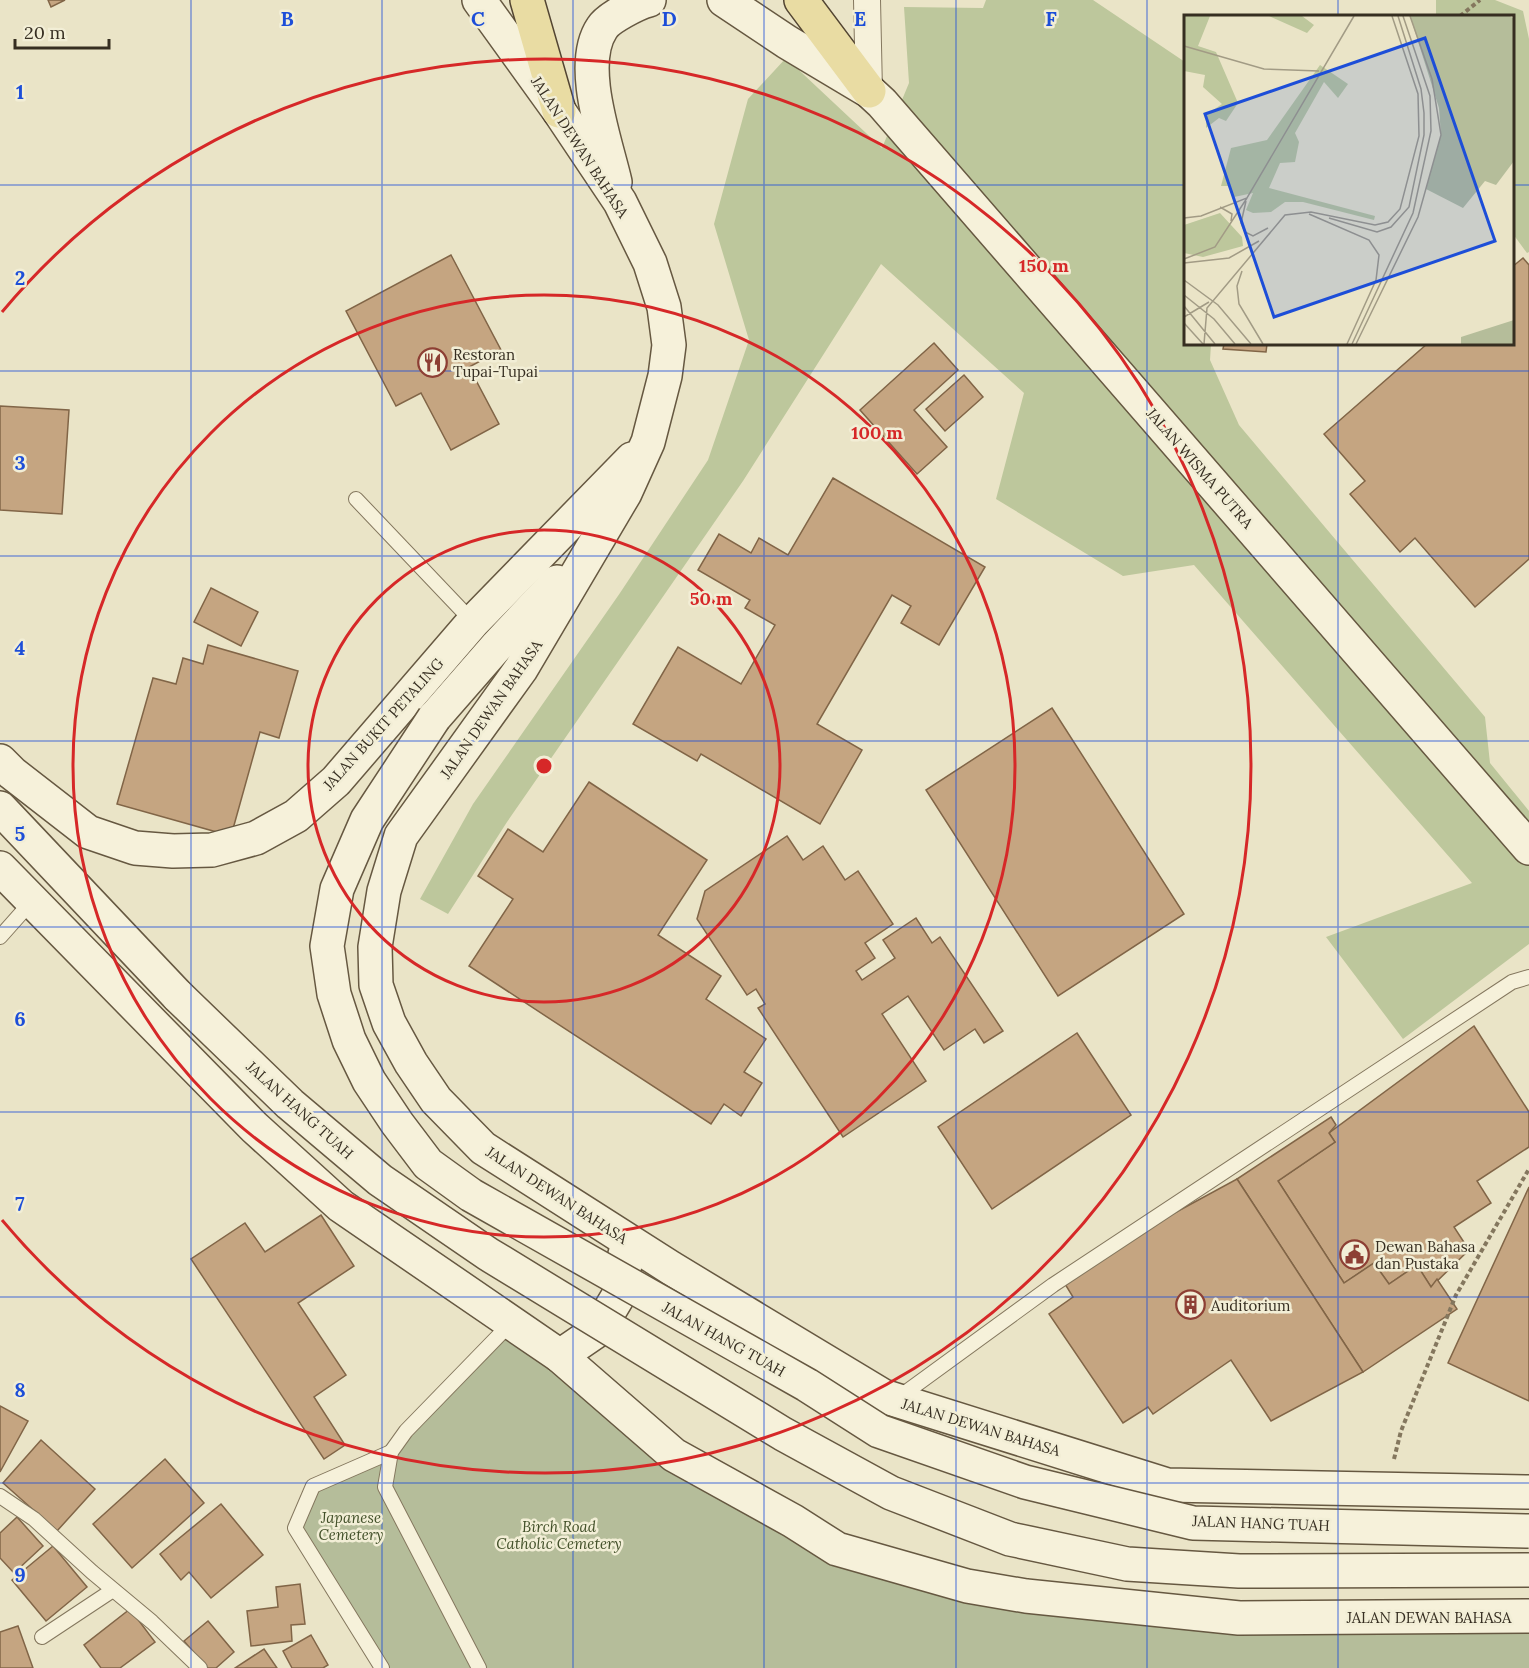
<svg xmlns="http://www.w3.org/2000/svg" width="1529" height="1668" viewBox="0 0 1529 1668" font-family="Lora,serif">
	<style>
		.green { fill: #bdc79c }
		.cemetery { fill: #b5bd9a }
		.building { fill: #c5a581; stroke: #816547; stroke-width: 1.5 }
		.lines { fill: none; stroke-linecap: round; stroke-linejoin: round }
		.lane-casing { stroke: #84775e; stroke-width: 16 }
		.street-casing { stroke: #84775e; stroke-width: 28 }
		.secondary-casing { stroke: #665841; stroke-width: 36 }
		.primary-casing { stroke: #534532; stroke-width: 36 }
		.path { stroke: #84775e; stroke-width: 4; stroke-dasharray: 4.5 3; stroke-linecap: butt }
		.lane { stroke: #f6f1da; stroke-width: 14 }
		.street { stroke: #f6f1da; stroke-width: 26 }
		.secondary { stroke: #f6f1da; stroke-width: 33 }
		.primary { stroke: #e9dca3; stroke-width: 33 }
		.secondary-bridge-casing { stroke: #665841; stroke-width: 36; stroke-linecap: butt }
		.secondary-bridge { stroke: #f6f1da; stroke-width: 33 }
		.grid { fill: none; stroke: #1d4ed8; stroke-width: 1.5; stroke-opacity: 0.55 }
		.ring { fill: none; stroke: #d62828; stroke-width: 3 }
		.labels { text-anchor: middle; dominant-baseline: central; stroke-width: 5; stroke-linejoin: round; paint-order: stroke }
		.street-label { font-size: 15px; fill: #362e21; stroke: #f2eed6 }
		.poi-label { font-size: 15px; fill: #362e21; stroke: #f2eed6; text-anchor: start }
		.park-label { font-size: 15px; font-style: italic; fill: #425029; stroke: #f2eed6 }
		.inset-road { fill: none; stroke: #a29b85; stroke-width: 1.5 }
		.view { fill: #1d4ed8; fill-opacity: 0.15; stroke: #1d4ed8; stroke-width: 3 }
		.inset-edge { fill: none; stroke: #362e21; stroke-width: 3 }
		.grid-label { font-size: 20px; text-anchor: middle; font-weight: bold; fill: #1d4ed8; stroke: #f2eed6; stroke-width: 5; stroke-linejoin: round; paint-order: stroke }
		.centre { fill: #d62828; stroke: #f2eed6; stroke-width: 3 }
		.ring-label { font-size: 18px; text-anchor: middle; font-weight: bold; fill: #d62828; stroke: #f2eed6; stroke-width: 5; stroke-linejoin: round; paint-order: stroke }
	</style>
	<rect width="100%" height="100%" fill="#eae4c7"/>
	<!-- green -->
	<g class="green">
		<polygon points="986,0 1093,0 1185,62 1186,344 1211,344 1210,360 1239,425 1485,717 1490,763 1529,811 1529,944 1403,1039 1326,937 1472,883 1194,565 1123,576 996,499 1024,393 881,264 743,481 507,822 448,914 420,899 473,804 620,593 708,460 749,340 714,224 748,99 786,58 882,148 909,83 904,7 983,8"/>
		<polygon points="1436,0 1495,0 1523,11 1529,39 1529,252 1527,253 1513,234 1512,16 1436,16"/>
	</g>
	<!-- cemetery -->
	<polygon class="cemetery" points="512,1321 674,1455 837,1549 1026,1596 1529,1616 1529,1668 382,1668 295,1528 313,1486 391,1452"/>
	<!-- building -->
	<g class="building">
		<polygon points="48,0 65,0 51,7"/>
		<polygon points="451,255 501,350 469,367 499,424 451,450 421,393 396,406 346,311"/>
		<polygon points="1523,258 1529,265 1529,559 1475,607 1415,538 1400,552 1350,494 1365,481 1324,434 1427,344 1512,344 1512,267"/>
		<polygon points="934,343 958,370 914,410 947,447 917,474 860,410"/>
		<polygon points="1224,344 1267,344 1266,352 1223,349"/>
		<polygon points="964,375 983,397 945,431 926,409"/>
		<polygon points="0,406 69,410 62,514 0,510"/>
		<polygon points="833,478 985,567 939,645 901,623 911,606 892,595 817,724 862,750 820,824 701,754 697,761 633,724 678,647 741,684 775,625 745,608 750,600 698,570 719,534 751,553 759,538 788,555"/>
		<polygon points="211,588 258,612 241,646 194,622"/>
		<polygon points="208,645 298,671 279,738 260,732 231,836 117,804 153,678 176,684 183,658 203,664"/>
		<polygon points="1052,708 1184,914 1058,996 926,790"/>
		<polygon points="589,782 707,860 658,935 721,976 706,999 766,1039 744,1072 762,1083 741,1116 724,1104 711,1124 469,966 513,899 478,876 508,829 543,852"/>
		<polygon points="787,836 803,860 823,846 845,880 858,871 893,924 865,943 875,958 856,971 862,980 895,958 883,940 916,918 932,943 940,937 1003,1031 984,1043 975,1029 944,1050 908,996 882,1014 926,1081 843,1137 758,1008 765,1004 756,989 747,995 697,919 705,891"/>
		<polygon points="1474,1026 1529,1112 1529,1147 1477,1181 1491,1203 1454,1227 1469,1250 1431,1287 1417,1265 1389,1284 1374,1263 1344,1283 1278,1181 1335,1142 1329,1133"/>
		<polygon points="1077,1033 1131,1115 992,1209 938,1127"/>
		<polygon points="1331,1117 1336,1125 1329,1133 1335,1142 1278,1181 1344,1283 1374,1263 1389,1284 1417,1265 1431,1287 1437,1279 1457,1309 1363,1372 1237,1179"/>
		<polygon points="1237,1179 1363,1372 1271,1421 1231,1360 1153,1414 1148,1407 1123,1423 1049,1314 1073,1297 1065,1284 1145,1229"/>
		<polygon points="1529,1187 1529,1401 1448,1363"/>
		<polygon points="321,1215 354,1266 298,1303 346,1375 314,1397 345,1445 324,1459 191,1259 245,1223 265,1252"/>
		<polygon points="0,1406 28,1421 0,1472"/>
		<polygon points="41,1440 95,1489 57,1531 3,1483"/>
		<polygon points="165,1459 204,1503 132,1568 93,1524"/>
		<polygon points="221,1504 263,1555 211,1598 189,1572 181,1580 160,1554"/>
		<polygon points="17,1517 43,1546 14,1573 0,1558 0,1533"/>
		<polygon points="53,1546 87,1587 46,1621 12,1580"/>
		<polygon points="300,1584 305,1624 291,1625 292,1641 251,1646 247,1611 278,1607 276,1587"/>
		<polygon points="130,1609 155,1642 120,1668 101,1668 84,1645"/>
		<polygon points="208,1621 234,1652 216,1668 207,1668 184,1641"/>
		<polygon points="18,1626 33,1668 0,1668 0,1632"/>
		<polygon points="311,1635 328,1665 323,1668 292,1668 283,1651"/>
		<polygon points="264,1649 277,1668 235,1668"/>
	</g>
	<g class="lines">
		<defs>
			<g id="lane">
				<polyline points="356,499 473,622"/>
				<polyline points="0,937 32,901"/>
				<polyline points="898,1398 1053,1285 1512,982 1529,977"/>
				<polyline points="0,1496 34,1519 92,1572 152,1622 200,1668"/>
				<polyline points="42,1637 113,1590"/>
				<polyline points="382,1668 295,1528 313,1486 391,1452"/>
				<polyline points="479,1668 385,1487 391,1452 406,1431 511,1323"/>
			</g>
			<polyline id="street" points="867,0 869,91"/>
			<g id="secondary">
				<polyline points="479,0 559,111 620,202 650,263 664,307 669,345 665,376 648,442 625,493 521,669 401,836 384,891 375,947 376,985 389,1023 411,1063 436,1100 483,1148 671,1268 883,1396 1167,1485 1529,1492"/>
				<polyline points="724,0 787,42 869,91 882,103 1529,848"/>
				<path d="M615,182c-9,-40 -38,-117 -13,-154 6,-10 35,-25 47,-28"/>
				<polyline points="434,718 496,647 557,582"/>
				<polyline points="0,761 12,773 88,832 135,848 173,851 212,850 256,838 296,816 336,781 473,622 632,459"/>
				<polyline points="0,808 178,996"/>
				<polyline points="0,868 254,1127 341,1206 560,1356 674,1455 793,1521 837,1549 967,1586 1026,1596 1239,1618 1529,1616"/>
				<polyline points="560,1356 598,1330 620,1293 626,1258 625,1254"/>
			</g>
			<g id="primary">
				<polyline points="527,0 559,111"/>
				<polyline points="801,0 869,91"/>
			</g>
		</defs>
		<!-- lane casing -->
		<use href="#lane" class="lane-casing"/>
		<!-- street casing -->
		<use href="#street" class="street-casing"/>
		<!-- secondary casing -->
		<use href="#secondary" class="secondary-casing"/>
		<!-- primary casing -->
		<use href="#primary" class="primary-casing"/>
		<!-- path -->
		<g class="path">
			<polyline points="1460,16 1480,0"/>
			<polyline points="1394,1459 1401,1431 1456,1295 1529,1169"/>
		</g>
		<!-- lane -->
		<use href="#lane" class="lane"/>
		<!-- street -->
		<use href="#street" class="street"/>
		<!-- secondary -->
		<use href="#secondary" class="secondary"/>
		<!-- primary -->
		<use href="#primary" class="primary"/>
		<defs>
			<g id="secondary-bridge">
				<polyline points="434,718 367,820 337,889 327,946 334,994 349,1040 369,1081 397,1123 428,1164 471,1195 807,1385 879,1431 1025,1482 1193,1523 1529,1531"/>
				<polyline points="178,996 290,1104 380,1180 488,1254 783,1434 891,1493 1010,1539 1127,1564 1239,1571 1529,1570"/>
			</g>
		</defs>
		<!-- secondary-bridge casing -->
		<use href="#secondary-bridge" class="secondary-bridge-casing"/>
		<!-- secondary-bridge -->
		<use href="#secondary-bridge" class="secondary-bridge"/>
	</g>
	<!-- grid -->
	<path class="grid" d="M191,0v1668M382,0v1668M573,0v1668M764,0v1668M956,0v1668M1147,0v1668M1338,0v16M0,185h1186M1512,185h17M1338,344v1324M0,371h1529M0,556h1529M0,741h1529M0,927h1529M0,1112h1529M0,1297h1529M0,1483h1529"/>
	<!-- distance rings -->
	<g class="ring">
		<circle cx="544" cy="766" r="236"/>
		<circle cx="544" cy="766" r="471"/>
		<path d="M2 312A707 707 0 1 1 2 1220"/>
	</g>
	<!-- icons -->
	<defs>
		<symbol id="restaurant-ring" viewBox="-11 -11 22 22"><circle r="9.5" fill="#f2eed6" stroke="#8d3f34" stroke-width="1.5"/><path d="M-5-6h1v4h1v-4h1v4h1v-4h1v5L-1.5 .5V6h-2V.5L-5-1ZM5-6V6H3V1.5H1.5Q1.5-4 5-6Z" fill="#8d3f34"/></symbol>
		<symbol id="civic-ring" viewBox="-11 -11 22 22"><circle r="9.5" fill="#f2eed6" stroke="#8d3f34" stroke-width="1.5"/><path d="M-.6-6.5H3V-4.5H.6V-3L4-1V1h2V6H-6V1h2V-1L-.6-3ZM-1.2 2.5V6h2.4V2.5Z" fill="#8d3f34"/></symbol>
		<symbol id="building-ring" viewBox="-11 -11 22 22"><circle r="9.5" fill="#f2eed6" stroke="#8d3f34" stroke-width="1.5"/><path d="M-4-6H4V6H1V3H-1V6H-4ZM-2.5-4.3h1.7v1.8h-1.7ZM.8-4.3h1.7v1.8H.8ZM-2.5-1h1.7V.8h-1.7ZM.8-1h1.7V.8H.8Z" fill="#8d3f34"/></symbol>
	</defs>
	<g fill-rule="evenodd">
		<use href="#restaurant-ring" x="416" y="346" width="33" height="33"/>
		<use href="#civic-ring" x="1338" y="1238" width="33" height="33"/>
		<use href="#building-ring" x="1174" y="1288" width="33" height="33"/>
	</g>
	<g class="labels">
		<!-- street labels -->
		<g class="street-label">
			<text transform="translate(580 147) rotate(57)">JALAN DEWAN BAHASA</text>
			<text transform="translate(1200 468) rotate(49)">JALAN WISMA PUTRA</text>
			<text transform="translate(491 709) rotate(-55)">JALAN DEWAN BAHASA</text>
			<text transform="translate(383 724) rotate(-48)">JALAN BUKIT PETALING</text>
			<text transform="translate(300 1110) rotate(42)">JALAN HANG TUAH</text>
			<text transform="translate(557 1195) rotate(33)">JALAN DEWAN BAHASA</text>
			<text transform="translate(724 1339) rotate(29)">JALAN HANG TUAH</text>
			<text transform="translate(981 1427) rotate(17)">JALAN DEWAN BAHASA</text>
			<text transform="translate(1261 1523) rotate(2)">JALAN HANG TUAH</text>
			<text x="1429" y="1617">JALAN DEWAN BAHASA</text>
		</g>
		<!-- poi labels -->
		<g class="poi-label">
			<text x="453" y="354">Restoran<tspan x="453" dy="17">Tupai-Tupai</tspan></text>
			<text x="1375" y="1246">Dewan Bahasa<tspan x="1375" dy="17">dan Pustaka</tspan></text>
			<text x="1211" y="1305">Auditorium</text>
		</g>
		<!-- park labels -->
		<g class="park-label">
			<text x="351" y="1517">Japanese<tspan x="351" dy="17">Cemetery</tspan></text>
			<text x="559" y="1526">Birch Road<tspan x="559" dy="17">Catholic Cemetery</tspan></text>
		</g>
	</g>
	<!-- overview -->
	<g transform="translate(1184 15)">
		<rect width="330" height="330" fill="#eae4c7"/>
		<path d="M0,1h26l-12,30 18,6 22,51 -12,18 -7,-3 -13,10v-13l16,-11 -19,-17 2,-12 -21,-4zM85,1h33l12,9 -7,8zM136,50l28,19 -10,14 -14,-16 -29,51 4,9 -4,20 -15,1 -11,25 106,28 -1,4 -71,-18h-18l-14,10 -18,1 -7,-3 7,-17 -19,4 -4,-11h-9l10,-38 36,-8zM36,198l22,24 1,9 -40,11 -19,-4v-28z" fill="#bdc79c"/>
		<path d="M226,1h100l4,3v142l-18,24 -11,-4 -22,27 -37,-19 15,-54 -2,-27zM330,305v24h-53v-7z" fill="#b5bd9a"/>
		<path class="inset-road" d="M0,31l80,23 55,2M62,186l-5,22 4,9 8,4 15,-8M36,192l12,7 -1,7M125,199l60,26 10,15 -3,25 -29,64M0,203l17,-2 46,-18 107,-182M145,203l48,14 14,-5 18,-20 15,-72v-22l-3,-24 -23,-73M0,244l31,-12 32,-49M0,248l45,-5 30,-17M58,256l-5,15 2,18 24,40M0,265l34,25 33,39M0,280l30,24 21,25M0,291l31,38M0,302l25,-15M0,308l19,21M20,329l3,-36 78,-93 26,-3 64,13 13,-3 12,-13 19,-73 -1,-42 -26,-78M168,329l61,-131 18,-82 -1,-35 -27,-80M172,329l62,-127 23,-82 -9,-56 -22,-63"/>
		<path class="view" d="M241,23l70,203 -221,76 -69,-203z"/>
		<rect width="330" height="330" class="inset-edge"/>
	</g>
	<g class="grid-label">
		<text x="287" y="26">B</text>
		<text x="478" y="26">C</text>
		<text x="669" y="26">D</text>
		<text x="860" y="26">E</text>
		<text x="1051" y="26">F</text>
		<text x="20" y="99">1</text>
		<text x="20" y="285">2</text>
		<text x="20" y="470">3</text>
		<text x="20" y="655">4</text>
		<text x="20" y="841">5</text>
		<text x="20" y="1026">6</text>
		<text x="20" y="1211">7</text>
		<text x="20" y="1397">8</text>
		<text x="20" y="1582">9</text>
	</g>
	<circle cx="544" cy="766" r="9" class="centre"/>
	<g class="ring-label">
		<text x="1044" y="272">150 m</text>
		<text x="877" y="439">100 m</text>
		<text x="711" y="605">50 m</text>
	</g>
	<!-- scale -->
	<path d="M15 39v9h94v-9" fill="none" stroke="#362e21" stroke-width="3"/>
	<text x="24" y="39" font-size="18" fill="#362e21" stroke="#f2eed6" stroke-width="4.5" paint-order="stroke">20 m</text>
</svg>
